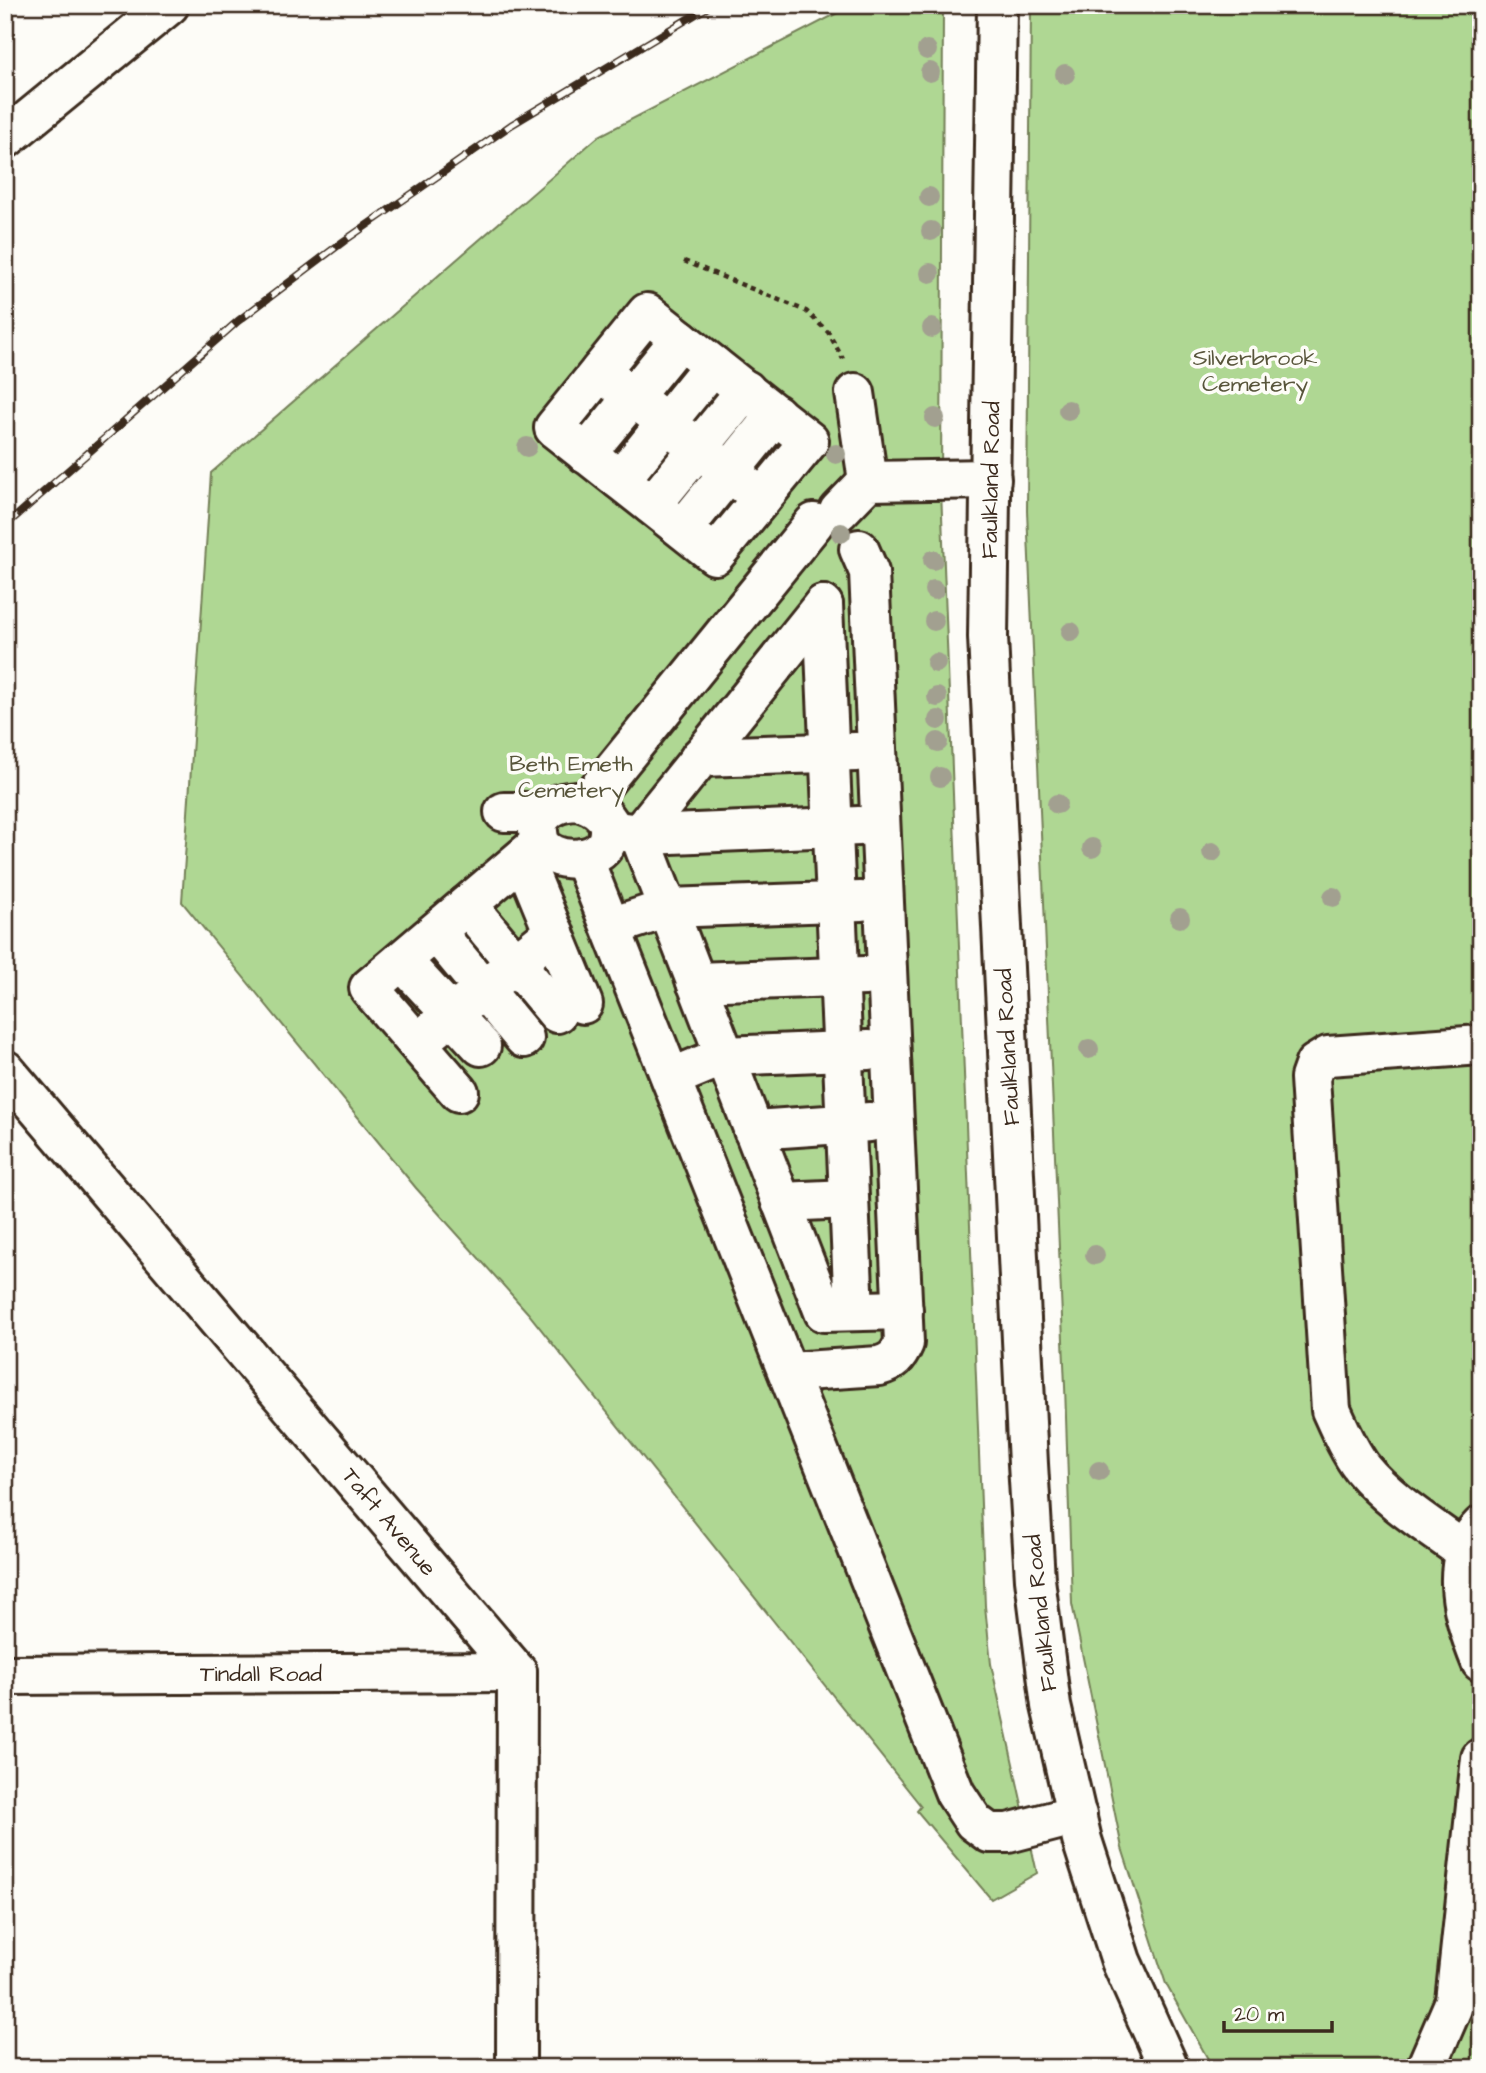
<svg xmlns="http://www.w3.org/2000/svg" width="1486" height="2073" viewBox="0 0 1486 2073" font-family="'Architects Daughter',sans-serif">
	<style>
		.green { fill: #afd793; stroke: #758058; stroke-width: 2 }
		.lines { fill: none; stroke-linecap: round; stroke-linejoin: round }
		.minor-casing { stroke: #3b2a1e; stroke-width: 44 }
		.major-casing { stroke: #3b2a1e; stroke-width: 44 }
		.path { stroke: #3b2a1e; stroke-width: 4.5; stroke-dasharray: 5 5; stroke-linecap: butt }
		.minor { stroke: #fdfcf7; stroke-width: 38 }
		.major { stroke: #fdfcf7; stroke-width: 38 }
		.rail-casing { stroke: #3b2a1e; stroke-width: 8 }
		.rail { stroke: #fdfcf7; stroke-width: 5; stroke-dasharray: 16; stroke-linecap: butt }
		.tree { fill: #a2a090 }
		.labels { text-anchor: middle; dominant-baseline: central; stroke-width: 7; stroke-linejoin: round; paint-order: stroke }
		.park-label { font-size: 23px; fill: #58553b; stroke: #fdfcf7 }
		.street-label { font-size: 23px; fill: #3b2a1e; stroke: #fdfcf7 }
	</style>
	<rect width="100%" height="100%" fill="#fdfcf7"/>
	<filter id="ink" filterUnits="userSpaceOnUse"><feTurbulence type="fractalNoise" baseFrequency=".0143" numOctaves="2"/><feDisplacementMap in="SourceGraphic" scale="14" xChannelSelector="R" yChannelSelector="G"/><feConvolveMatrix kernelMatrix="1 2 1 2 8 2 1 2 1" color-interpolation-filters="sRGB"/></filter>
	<g filter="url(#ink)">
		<!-- green -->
		<g class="green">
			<polygon points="853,5 943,5 941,490 985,1606 991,1664 1037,1873 991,1899 917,1811 921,1806 528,1313 416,1188 182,902 211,473 599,136"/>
			<polygon points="1031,5 1481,5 1481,2068 1213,2068 1166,1984 1122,1848 1072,1604 1065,1386 1027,511"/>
		</g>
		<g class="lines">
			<defs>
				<g id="minor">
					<polyline points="5,139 169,5"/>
					<polygon points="647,313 809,441 715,555 554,428"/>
					<polyline points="600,371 762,498"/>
					<polyline points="855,393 868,481"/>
					<polyline points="586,454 680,339"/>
					<polyline points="620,480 713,365"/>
					<polyline points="652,505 746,390"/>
					<polyline points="839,511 868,481 991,479"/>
					<polyline points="683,529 776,414"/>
					<polyline points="823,605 639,834 824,1312 903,1310"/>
					<polyline points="823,605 854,1311"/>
					<polyline points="700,757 856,752"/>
					<path d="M577,801c16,4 24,9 33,23 -1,7 -1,16 -5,21 -12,19 -52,18 -64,-1 -3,-5 -3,-15 -4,-21 10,-16 21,-21 40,-22z"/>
					<polyline points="587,803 814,523"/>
					<polyline points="504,812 544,812"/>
					<polyline points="609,830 648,835 859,826"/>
					<polyline points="523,858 583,1004"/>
					<polyline points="583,858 955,1793 974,1822 989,1833 1008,1833 1077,1815"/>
					<polyline points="467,905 557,1013"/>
					<polyline points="611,927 668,908 861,901"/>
					<polyline points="436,932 524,1038"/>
					<polyline points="402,961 481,1046"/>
					<polyline points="696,982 865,976"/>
					<polyline points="417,1043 554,932"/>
					<polyline points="5,1070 517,1672 516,2068"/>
					<polyline points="671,1078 724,1056 868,1050"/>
					<polyline points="459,1092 369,988 540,843"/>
					<polyline points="753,1130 870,1122"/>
					<polyline points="781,1202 849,1199"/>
					<path d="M789,1372l90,-6c14,-4 19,-9 25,-23l-35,-771 -10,-23"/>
					<path d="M1481,1526c-35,36 -17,95 0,136"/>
					<path d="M1464,1551c-34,-25 -75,-50 -102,-83 -13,-17 -22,-38 -31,-58l-21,-332 5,-14 13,-8 153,-11"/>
					<polyline points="5,1675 517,1672"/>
					<polyline points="1426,2068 1455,2001 1481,1758"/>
				</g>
				<polyline id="major" points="997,5 988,637 1028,1464 1035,1579 1051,1706 1082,1840 1121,1961 1169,2068"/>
			</defs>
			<!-- minor casing -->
			<use href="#minor" class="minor-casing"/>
			<!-- major casing -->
			<use href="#major" class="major-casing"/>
			<!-- path -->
			<polyline class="path" points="684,261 806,311 828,332 843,359"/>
			<!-- minor -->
			<use href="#minor" class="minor"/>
			<!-- major -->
			<use href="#major" class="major"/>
			<defs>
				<polyline id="rail" points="5,526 238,321 344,241 511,125 711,5"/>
			</defs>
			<!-- rail casing -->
			<use href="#rail" class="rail-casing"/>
			<!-- rail -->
			<use href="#rail" class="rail"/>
		</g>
		<!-- trees -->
		<g class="tree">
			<circle cx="927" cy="50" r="10"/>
			<circle cx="930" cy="72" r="10"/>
			<circle cx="1065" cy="74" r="10"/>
			<circle cx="929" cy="197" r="10"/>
			<circle cx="931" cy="231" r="10"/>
			<circle cx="930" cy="273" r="10"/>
			<circle cx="932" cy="328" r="10"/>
			<circle cx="1068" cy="410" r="10"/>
			<circle cx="935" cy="418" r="10"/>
			<circle cx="527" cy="447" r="10"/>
			<circle cx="836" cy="454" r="10"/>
			<circle cx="841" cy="533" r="10"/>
			<circle cx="933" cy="560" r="10"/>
			<circle cx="934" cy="590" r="10"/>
			<circle cx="934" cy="621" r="10"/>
			<circle cx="1071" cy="632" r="10"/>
			<circle cx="936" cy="663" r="10"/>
			<circle cx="937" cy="697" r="10"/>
			<circle cx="938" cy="720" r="10"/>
			<circle cx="938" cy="742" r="10"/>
			<circle cx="940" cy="777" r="10"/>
			<circle cx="1057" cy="804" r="10"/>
			<circle cx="1092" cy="848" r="10"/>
			<circle cx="1212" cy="852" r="10"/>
			<circle cx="1333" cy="897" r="10"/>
			<circle cx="1180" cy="918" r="10"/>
			<circle cx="1089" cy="1049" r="10"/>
			<circle cx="1095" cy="1255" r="10"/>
			<circle cx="1099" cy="1471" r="10"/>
		</g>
	</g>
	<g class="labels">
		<!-- park labels -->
		<g class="park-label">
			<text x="1255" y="358">Silverbrook<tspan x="1255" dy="26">Cemetery</tspan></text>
			<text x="571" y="764">Beth Emeth<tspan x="571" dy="26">Cemetery</tspan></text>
		</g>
		<!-- street labels -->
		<g class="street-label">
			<text transform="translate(991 480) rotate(-89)">Faulkland Road</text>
			<text transform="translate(1008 1047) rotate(-93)">Faulkland Road</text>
			<text transform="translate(389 1522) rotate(50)">Taft Avenue</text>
			<text transform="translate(1041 1613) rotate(-96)">Faulkland Road</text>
			<text x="261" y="1674">Tindall Road</text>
		</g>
	</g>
	<!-- margin -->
	<rect width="1486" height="2073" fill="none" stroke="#fdfcf7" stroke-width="28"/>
	<rect x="14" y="14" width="1458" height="2045" fill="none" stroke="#3b2a1e" stroke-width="2.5" filter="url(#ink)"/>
	<!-- scale -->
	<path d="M1224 2021v10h108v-10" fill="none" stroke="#3b2a1e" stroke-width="3.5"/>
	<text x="1234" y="2021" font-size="21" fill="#3b2a1e" stroke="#fdfcf7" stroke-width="5" paint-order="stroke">20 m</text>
</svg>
